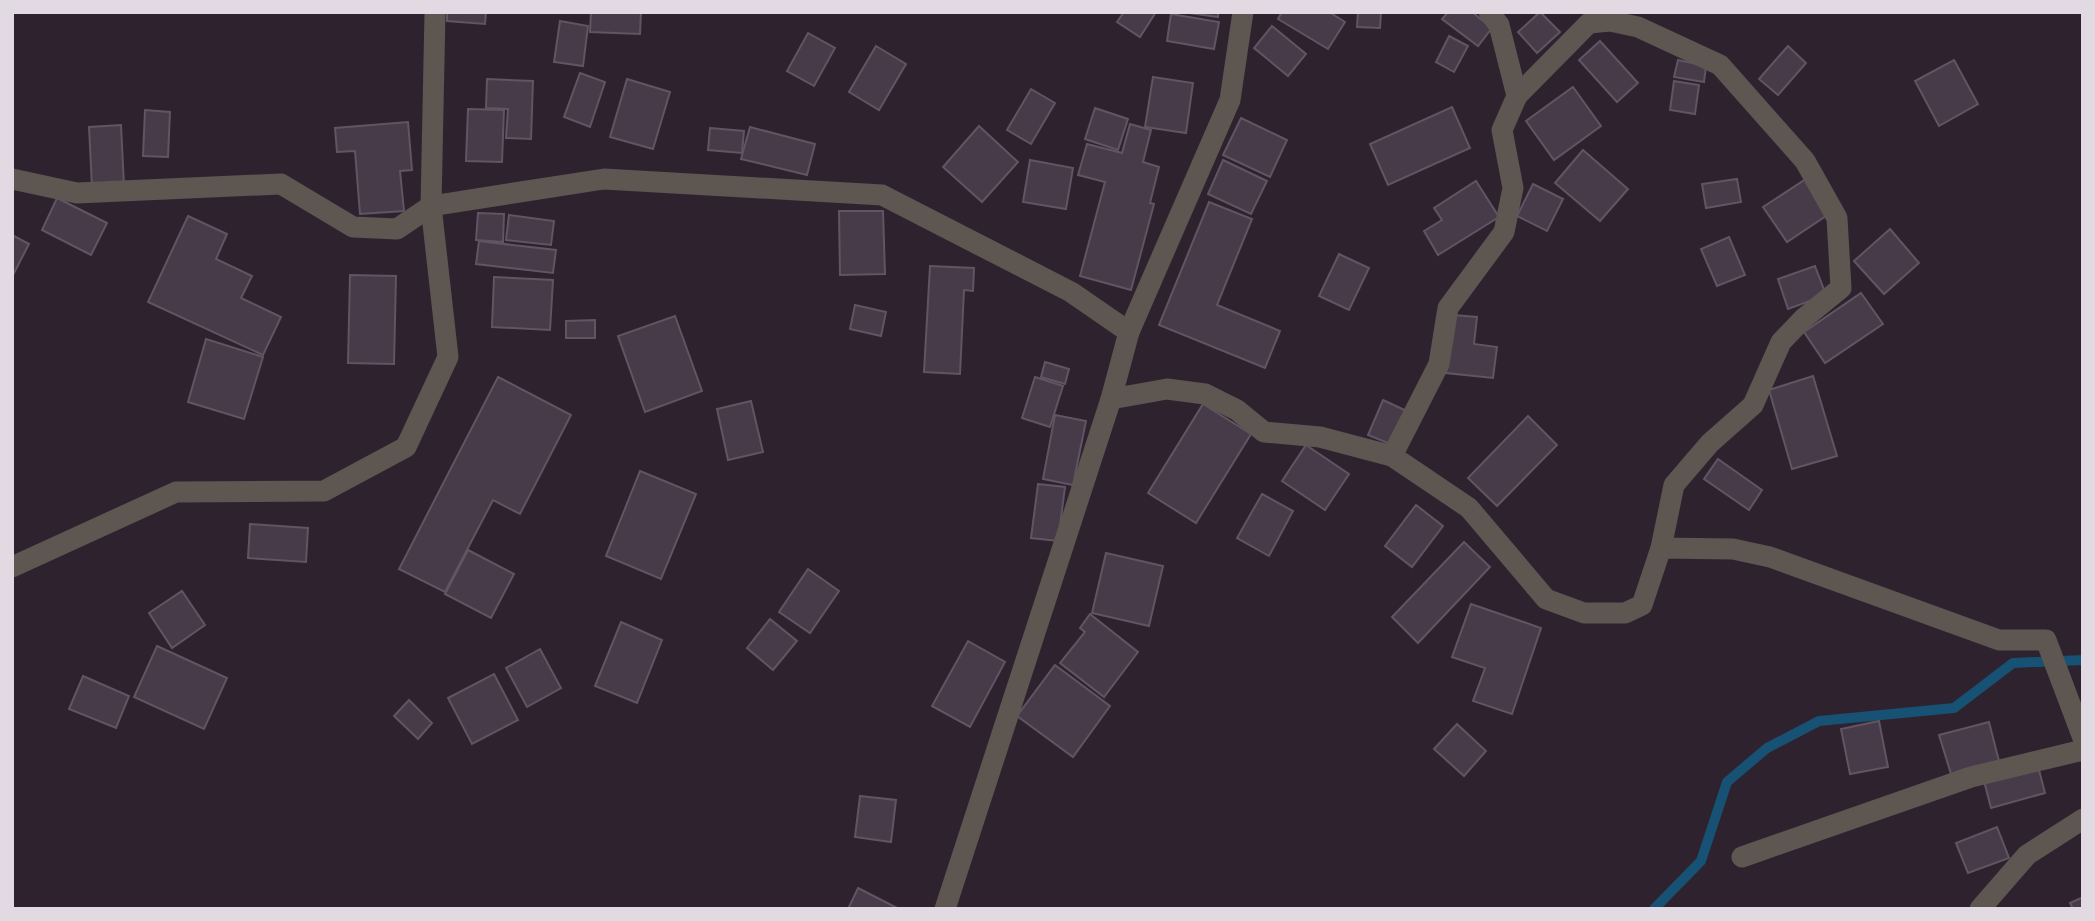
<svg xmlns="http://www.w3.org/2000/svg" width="2095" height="921" viewBox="0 0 2095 921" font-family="'Public Sans',sans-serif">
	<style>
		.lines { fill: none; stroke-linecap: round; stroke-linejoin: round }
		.stream { stroke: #175173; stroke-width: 10 }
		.building { fill: #483b49; stroke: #615463; stroke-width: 2 }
		.minor { stroke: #5d5651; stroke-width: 21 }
	</style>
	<rect width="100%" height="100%" fill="#2e222f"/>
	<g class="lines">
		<!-- stream -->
		<polyline class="stream" points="1654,909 1701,861 1727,782 1767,748 1819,721 1954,708 2013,663 2083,660"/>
	</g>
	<!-- building -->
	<g class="building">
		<polygon points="447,12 486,12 485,24 447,21"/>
		<polygon points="591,12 641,12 640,34 590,32"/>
		<polygon points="1124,12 1156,12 1140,37 1117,22"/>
		<polygon points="1182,12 1218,12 1218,17"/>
		<polygon points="1282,12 1329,12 1345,22 1328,49 1278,19"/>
		<polygon points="1358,12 1381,12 1380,28 1357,27"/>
		<polygon points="1448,12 1472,12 1492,28 1478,46 1442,19"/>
		<polygon points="1540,12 1560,32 1537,53 1518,32"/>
		<polygon points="1171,14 1219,22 1214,49 1167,41"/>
		<polygon points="560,21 588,26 583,66 554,62"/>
		<polygon points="1272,26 1306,54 1288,76 1254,48"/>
		<polygon points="808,33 835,48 814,86 787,71"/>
		<polygon points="1449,36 1468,46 1454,72 1436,62"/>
		<polygon points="1600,41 1638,83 1617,102 1579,60"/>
		<polygon points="876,46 906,64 879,110 849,92"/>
		<polygon points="1788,46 1806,63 1778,95 1759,79"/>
		<polygon points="1678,60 1706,66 1704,82 1674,77"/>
		<polygon points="1954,60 1978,104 1939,126 1915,81"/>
		<polygon points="580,73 605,82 590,127 564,117"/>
		<polygon points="1153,77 1193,83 1186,133 1145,127"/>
		<polygon points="487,79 533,81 531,139 506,138 508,109 486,108"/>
		<polygon points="627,79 670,92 653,149 610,137"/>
		<polygon points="1674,81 1699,85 1695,114 1670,110"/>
		<polygon points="1573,87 1601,126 1554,160 1526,121"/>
		<polygon points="1031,89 1055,103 1031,144 1007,130"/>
		<polygon points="1452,107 1470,148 1388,185 1370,144"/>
		<polygon points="1095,108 1128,119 1118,150 1085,139"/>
		<polygon points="468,109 504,110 502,162 466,161"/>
		<polygon points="145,110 170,112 168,157 143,156"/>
		<polygon points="1241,118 1287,140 1270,177 1223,155"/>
		<polygon points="408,122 412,170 400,171 404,211 360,214 355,151 337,152 335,128"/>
		<polygon points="1130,124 1151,130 1143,162 1159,167 1150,203 1154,204 1131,290 1080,276 1105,182 1078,175 1087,144 1122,153"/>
		<polygon points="121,125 124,186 92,187 89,127"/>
		<polygon points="979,126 1018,162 982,202 943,167"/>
		<polygon points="750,127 815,144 807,175 741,159"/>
		<polygon points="710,128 744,131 742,153 708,150"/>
		<polygon points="1583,150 1628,189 1600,221 1555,183"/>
		<polygon points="1030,160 1073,168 1066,209 1023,202"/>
		<polygon points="1223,160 1267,181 1251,214 1208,194"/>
		<polygon points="1737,179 1741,202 1706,208 1702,184"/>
		<polygon points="1806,179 1829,214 1787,242 1763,207"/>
		<polygon points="1476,181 1499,217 1438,255 1424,231 1442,220 1434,208"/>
		<polygon points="1533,184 1563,199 1547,231 1517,216"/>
		<polygon points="57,198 107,223 91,255 42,230"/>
		<polygon points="1209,202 1252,219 1217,305 1280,331 1265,368 1159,325"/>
		<polygon points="839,211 883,211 885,274 840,275"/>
		<polygon points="478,213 504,214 503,242 476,240"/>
		<polygon points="509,215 554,221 551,245 506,240"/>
		<polygon points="188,216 227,234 216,259 252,276 241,298 281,317 263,355 148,302"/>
		<polygon points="1890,229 1919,263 1884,294 1854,261"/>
		<polygon points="12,235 29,244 12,277"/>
		<polygon points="1729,237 1745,275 1717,286 1701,249"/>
		<polygon points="479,241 556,250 553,273 476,264"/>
		<polygon points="1339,254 1369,268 1349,310 1319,296"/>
		<polygon points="930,266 974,268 973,291 964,290 960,374 924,372"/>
		<polygon points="1815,266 1826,295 1788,309 1778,279"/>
		<polygon points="350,275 396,276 394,364 348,363"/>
		<polygon points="494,277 553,280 550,330 492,327"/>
		<polygon points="1861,293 1883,324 1825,363 1804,332"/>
		<polygon points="855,305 886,312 881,336 850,329"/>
		<polygon points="1453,315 1477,317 1474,344 1497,347 1493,378 1446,373"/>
		<polygon points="675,316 702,391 645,412 618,336"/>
		<polygon points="595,320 595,338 566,338 566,321"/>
		<polygon points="206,339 263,357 244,419 188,402"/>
		<polygon points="1045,362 1069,369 1065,384 1041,377"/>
		<polygon points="1813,376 1837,456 1792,469 1769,390"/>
		<polygon points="498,377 571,415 520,514 493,500 445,592 399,569"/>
		<polygon points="1035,377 1063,386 1050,427 1022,418"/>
		<polygon points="1383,400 1411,413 1395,446 1368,435"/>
		<polygon points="751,401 763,452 728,460 717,409"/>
		<polygon points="1203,404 1251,434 1196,523 1148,493"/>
		<polygon points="1055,415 1086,421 1073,485 1043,479"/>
		<polygon points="1528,416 1557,445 1497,506 1468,478"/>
		<polygon points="1306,445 1349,474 1325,510 1282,481"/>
		<polygon points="1718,459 1762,490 1749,510 1704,479"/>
		<polygon points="640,471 696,494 661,579 606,556"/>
		<polygon points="1038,484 1065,487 1058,541 1031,538"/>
		<polygon points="1262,494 1293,511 1269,556 1237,538"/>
		<polygon points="1416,505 1443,526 1412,567 1385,546"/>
		<polygon points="250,524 308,528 306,562 248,558"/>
		<polygon points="1464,542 1490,567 1418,643 1392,617"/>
		<polygon points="468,550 514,574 491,618 445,594"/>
		<polygon points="1106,553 1163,566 1149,626 1092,613"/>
		<polygon points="808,569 839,591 810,633 779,612"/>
		<polygon points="182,591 205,625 172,648 149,613"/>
		<polygon points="1471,604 1541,628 1512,714 1473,701 1485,668 1452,657"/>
		<polygon points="1090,614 1138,652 1104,697 1060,663 1085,632 1080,628"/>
		<polygon points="770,619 797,641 773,670 747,648"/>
		<polygon points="621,622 662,640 637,703 595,686"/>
		<polygon points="968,641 1005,662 970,727 932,706"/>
		<polygon points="157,646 227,678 204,729 134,697"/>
		<polygon points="540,649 561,688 527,707 506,668"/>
		<polygon points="1055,665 1110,706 1073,757 1017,716"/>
		<polygon points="494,674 518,720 472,744 448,698"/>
		<polygon points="83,676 129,696 116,728 69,709"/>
		<polygon points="409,700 432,723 418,739 394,716"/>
		<polygon points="1879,721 1888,767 1850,774 1841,729"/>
		<polygon points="1989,722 1999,761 1951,774 1939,735"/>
		<polygon points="1457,724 1486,751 1464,776 1434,749"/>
		<polygon points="2038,766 2045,793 1991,808 1984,781"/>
		<polygon points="860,796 896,800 891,842 855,837"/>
		<polygon points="1997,827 2009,858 1968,873 1956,843"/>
		<polygon points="858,888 899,909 848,909"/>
		<polygon points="2083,897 2083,909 2073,909 2070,903"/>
	</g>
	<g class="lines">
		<!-- minor -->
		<g class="minor">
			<polyline points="1489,12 1499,25 1517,96"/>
			<polyline points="12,179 77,193 281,184 353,227 397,229 431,206 604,179 882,195 1071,292 1129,332"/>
			<polyline points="1111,399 1167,389 1205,394 1237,410 1264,432 1320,437 1392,456 1469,508 1546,599 1584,613 1625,613 1642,605 1661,548 1733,549 1770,557 1999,640 2046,640 2083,738"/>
			<polyline points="1392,456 1439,364 1448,308 1504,232 1513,188 1502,130 1517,96 1589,23 1610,21 1638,27 1720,65 1805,161 1837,218 1841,288 1803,319 1781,342 1753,405 1710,443 1674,485 1661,548"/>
			<polyline points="12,567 176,492 324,491 406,447 448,357 431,206 435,12"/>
			<polyline points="1742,857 1971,777 2083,750"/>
			<polyline points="945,909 1111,399 1129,332 1230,100 1243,12"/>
			<polyline points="1980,909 2027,855 2083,819"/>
		</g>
	</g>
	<!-- border -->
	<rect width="2095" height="921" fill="none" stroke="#e2dae3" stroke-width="28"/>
</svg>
